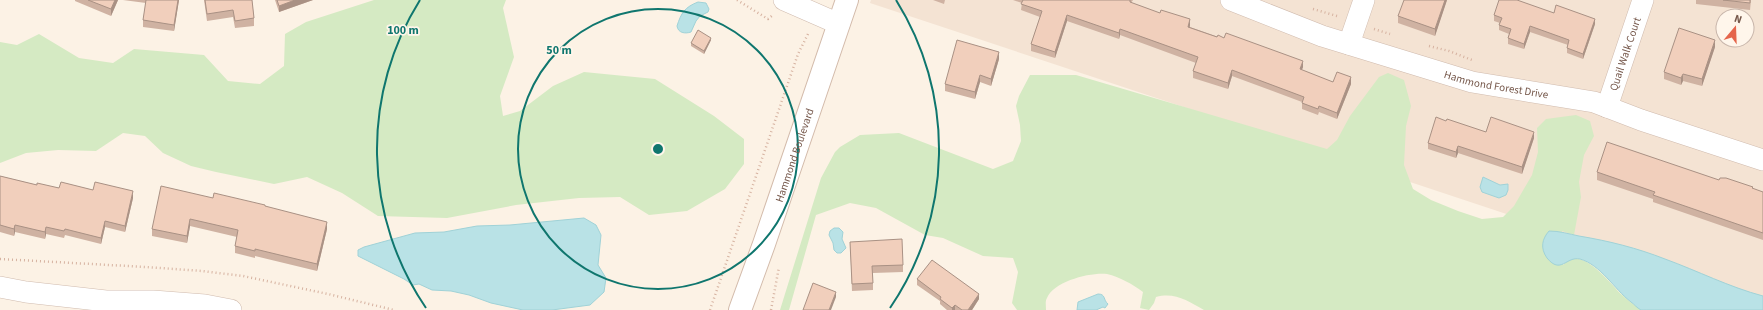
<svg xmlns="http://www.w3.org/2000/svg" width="1763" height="310" viewBox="0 0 1763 310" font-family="'Source Sans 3',sans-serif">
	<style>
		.residential { fill: #f4e3d3; fill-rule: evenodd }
		.green { fill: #d5eac3 }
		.water { fill: #b9e2e6; stroke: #a0d2d7 }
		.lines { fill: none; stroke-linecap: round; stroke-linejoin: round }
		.street-casing { stroke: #d0bbae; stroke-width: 22 }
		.secondary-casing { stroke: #d3bbab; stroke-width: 24 }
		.path { stroke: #d6b2a0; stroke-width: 2.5; stroke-dasharray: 1 3; stroke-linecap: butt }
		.street { stroke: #fff; stroke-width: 21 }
		.secondary { stroke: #fff; stroke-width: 22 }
		.wall { fill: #cfb2a2 }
		.shaded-wall { fill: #a99184 }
		.building { fill: #f1cfbc; stroke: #a99184 }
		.ring { fill: none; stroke: #0f766e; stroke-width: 2 }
		.labels { text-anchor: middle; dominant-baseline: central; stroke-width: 3.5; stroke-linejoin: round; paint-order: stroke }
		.street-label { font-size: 11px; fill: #75574a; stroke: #fff6eb }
		.centre { fill: #0f766e; stroke: #fff6eb; stroke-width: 2 }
		.ring-label { font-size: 12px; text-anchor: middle; font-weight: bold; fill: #0f766e; stroke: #fff6eb; stroke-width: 3.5; stroke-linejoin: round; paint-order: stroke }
	</style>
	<rect width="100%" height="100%" fill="#fcf2e5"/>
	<!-- residential -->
	<path class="residential" d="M871,0h892v299l-893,-296zM1723,16h24v24h-24z"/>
	<!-- green -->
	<g class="green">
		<polygon points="374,0 506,0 503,8 514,57 500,96 503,116 520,111 553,86 584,72 655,79 714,116 744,139 744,164 725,189 687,211 649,215 620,197 579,198 516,205 447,218 378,216 342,193 307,177 274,184 216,172 191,166 163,153 145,136 123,133 96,151 58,150 26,153 0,163 0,42 17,45 39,34 79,58 113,63 134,49 204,55 228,81 260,84 284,66 285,34 306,22"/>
		<path d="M1388,73l16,7 7,26 -5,20 -2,39 9,24 18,11 27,11 24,8 21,-2 11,-11 18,-31 6,-23 -1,-24 9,-9 30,-4 14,6 4,15 -10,19 -5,27 2,15 -7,38 -12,-4 1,34c2,-2 5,-5 8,-6 17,-5 40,25 50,35 6,6 14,11 20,16h-437c-16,-9 -29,-18 -48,-13l-2,6 -5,7 -9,-2 3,-16c-11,-8 -23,-15 -36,-18 -16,-2 -53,7 -60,24 -2,3 -1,8 -1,12h-29l-5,-7 6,-31 -5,-14 -30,-2 -40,-18 -18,-3 -49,-27 -26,-5 -34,12 -27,95h-9l41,-132 14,-26 5,-5 20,-12 39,-2 94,36 20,-8 8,-20 -1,-16 -4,-19 3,-10 11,-21h46l251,74 10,-9 13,-24 29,-39z"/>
	</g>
	<!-- water -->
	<g class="water">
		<path d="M698,2l8,1 3,6 -1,3 -8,4 -4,5 -5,11c-6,2 -13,1 -14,-6 4,-13 8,-19 21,-24z"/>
		<polygon points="1483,177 1500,185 1508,184 1508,190 1506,195 1499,198 1482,192 1480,187"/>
		<polygon points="584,218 596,225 601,235 598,265 606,278 604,292 590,305 552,310 523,310 491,303 469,295 451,291 432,290 419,284 413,285 404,279 358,256 358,250 364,247 415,233 444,232 477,226 510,225"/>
		<polygon points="834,228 839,228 843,232 842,239 846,248 841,253 837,253 834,250 833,243 829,235 830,231"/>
		<path d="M1549,231c11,0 20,3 30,5 30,5 58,12 86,23 33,12 64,28 98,37v14c-32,0 -63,0 -95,0 -7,0 -21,0 -27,0 -4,-2 -7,-6 -10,-8 -17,-13 -30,-37 -51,-43 -14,-3 -19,16 -33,-1 -7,-10 -5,-19 2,-27z"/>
		<path d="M1098,294c8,0 5,6 10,10l-3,4 -2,-1 -7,3h-19l1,-8z"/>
	</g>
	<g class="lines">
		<defs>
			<g id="street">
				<polyline points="784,0 839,24"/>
				<path id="s1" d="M1231,0l91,36 150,46 122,20 47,18 122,40"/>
				<polyline points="1349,44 1364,0"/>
				<path id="s2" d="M1607,107l36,-107"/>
				<polyline points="0,287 26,292 106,301 153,301 205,305 231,310"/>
			</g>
			<g id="secondary">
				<path id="s3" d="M740,310l24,-66 83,-244"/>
			</g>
		</defs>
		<!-- street casing -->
		<use href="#street" class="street-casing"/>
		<!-- secondary casing -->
		<use href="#secondary" class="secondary-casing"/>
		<!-- path -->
		<g class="path">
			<polyline points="737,0 768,19 773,15"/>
			<polyline points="1313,9 1337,16"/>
			<polyline points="1374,29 1390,34"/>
			<polyline points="1429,46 1449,51 1472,60"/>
			<polyline points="0,259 146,267 202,271 243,276 328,294 394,310"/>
			<polyline points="710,310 798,54 809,32"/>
			<polyline points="771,310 779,267"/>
		</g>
		<!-- street -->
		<use href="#street" class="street"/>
		<!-- secondary -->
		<use href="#secondary" class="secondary"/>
	</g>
	<!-- wall -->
	<g class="wall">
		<polygon points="75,0 118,0 111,16 75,1"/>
		<polygon points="123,0 179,0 174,31 143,27 143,20 146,3"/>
		<polygon points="204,0 252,0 254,18 254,26 235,28 233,17 207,21"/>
		<polygon points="275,0 313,0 279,12"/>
		<polygon points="933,0 945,0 944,4"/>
		<polygon points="1013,0 1133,0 1131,3 1190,25 1190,27 1303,67 1301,70 1333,82 1351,84 1337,119 1319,112 1318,115 1302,109 1302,102 1232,76 1228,89 1193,78 1193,71 1196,63 1120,35 1119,39 1067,21 1055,58 1031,51 1031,44 1040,17 1021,10 1022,3"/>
		<polygon points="1447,0 1435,36 1398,23 1398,16"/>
		<polygon points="1696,0 1751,0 1750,10 1696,4"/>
		<polygon points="1554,13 1595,24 1583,59 1567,53 1567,48 1568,45 1530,32 1524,49 1508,44 1508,38 1509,34 1499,30 1499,25 1500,23 1494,21 1494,15"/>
		<polygon points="711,40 704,54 691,46 691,43"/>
		<polygon points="1715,47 1702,86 1683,81 1681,85 1664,79 1664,72"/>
		<polygon points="999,59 991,86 980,82 975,99 945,91 945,84"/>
		<polygon points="1446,121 1486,132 1534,138 1522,174 1458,153 1456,158 1428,149 1428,143"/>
		<polygon points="1597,172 1719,180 1753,189 1763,192 1763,240 1653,202 1653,199 1597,180"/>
		<polygon points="0,176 37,185 59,188 93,190 133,198 125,232 105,227 101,244 65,235 64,238 46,234 45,239 15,232 14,236 0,232"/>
		<polygon points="213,198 265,207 327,229 317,271 255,256 255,258 235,253 235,246 237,237 190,226 187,243 152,236 152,229"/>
		<polygon points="850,242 903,265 903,272 873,273 873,290 852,291"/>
		<polygon points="917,279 979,299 972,310 947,310 940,304 940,301 917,285"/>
	</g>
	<!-- shaded-wall -->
	<g class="shaded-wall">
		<polygon points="115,0 118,0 111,16 111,9"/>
		<polygon points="178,0 179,0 174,31 174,25"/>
		<polygon points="295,0 313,0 279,12 279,6"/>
		<polygon points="1445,0 1447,0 1435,36 1435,29"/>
		<polygon points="1067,15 1067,21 1055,58 1055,52"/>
		<polygon points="1190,19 1190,25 1188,33 1188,27"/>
		<polygon points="1595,19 1595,24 1583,59 1583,54"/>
		<polygon points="1530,26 1530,32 1524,49 1524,44"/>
		<polygon points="1120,29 1120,35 1119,39 1119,33"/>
		<polygon points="711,38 711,40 704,54 704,51"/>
		<polygon points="1715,40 1715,47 1702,86 1702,79"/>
		<polygon points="999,52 999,59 991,86 991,79"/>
		<polygon points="1303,61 1303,67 1300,76 1300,69"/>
		<polygon points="1232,70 1232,76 1228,89 1228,83"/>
		<polygon points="1683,74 1683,81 1681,85 1681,78"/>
		<polygon points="980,75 980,82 975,99 975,92"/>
		<polygon points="1351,77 1351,84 1337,119 1337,113"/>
		<polygon points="1534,132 1534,138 1522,174 1522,167"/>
		<polygon points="1458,146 1458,153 1456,158 1456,152"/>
		<polygon points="133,191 133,198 125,232 125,226"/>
		<polygon points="190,219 190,226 187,243 187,236"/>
		<polygon points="105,221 105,227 101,244 101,238"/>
		<polygon points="327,222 327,229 317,271 317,264"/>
		<polygon points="15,225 15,232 14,236 14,229"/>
		<polygon points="46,227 46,234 45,239 45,232"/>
		<polygon points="836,292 836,297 831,310 829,310"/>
		<polygon points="979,294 979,299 972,310 968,310"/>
		<polygon points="955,305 955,310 952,310 952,308"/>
	</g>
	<!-- building -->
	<g class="building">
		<polygon points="88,0 115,0 111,9"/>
		<polygon points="146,0 178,0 174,25 143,20"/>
		<polygon points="205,0 252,0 254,18 235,21 233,10 207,14"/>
		<polygon points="277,0 295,0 279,6"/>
		<polygon points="1023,0 1130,0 1130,2 1160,13 1161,10 1190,19 1188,27 1217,37 1218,35 1224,38 1226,33 1303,61 1300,69 1333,82 1337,72 1351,77 1337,113 1319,106 1318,109 1302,103 1304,97 1232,70 1228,83 1193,71 1198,57 1120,29 1119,33 1067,15 1055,52 1031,44 1042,11 1021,4"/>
		<polygon points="1404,0 1445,0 1435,29 1398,16"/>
		<polygon points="1499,0 1517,0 1554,13 1556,5 1595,19 1583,54 1567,48 1569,40 1530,26 1524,44 1508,38 1511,29 1499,25 1502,18 1494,15"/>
		<polygon points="1723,0 1750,0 1750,3"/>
		<polygon points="1679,28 1715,40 1702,79 1683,74 1681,78 1664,72"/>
		<polygon points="698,30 711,38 704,51 691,43"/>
		<polygon points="957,40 999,52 991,79 980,75 975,92 945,84"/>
		<polygon points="1436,117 1446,121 1447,119 1486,132 1491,117 1534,132 1522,167 1458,146 1456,152 1428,143"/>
		<polygon points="1607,142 1719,180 1720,178 1726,178 1753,187 1752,188 1763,192 1763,233 1653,195 1655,192 1597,172"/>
		<polygon points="0,176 37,185 37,183 59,188 61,182 93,190 95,182 133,191 125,226 105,221 101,238 65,229 64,231 46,227 45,232 15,225 14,229 0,225"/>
		<polygon points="161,186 213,198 214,193 265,205 265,206 327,222 317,264 255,249 255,251 235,246 238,230 190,219 187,236 152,229"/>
		<polygon points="902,239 903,265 872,266 873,283 852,284 850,242"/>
		<polygon points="932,260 979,294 968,310 962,310 955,305 952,308 940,299 941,297 917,279"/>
		<polygon points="813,283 836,292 829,310 803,310"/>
	</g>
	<!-- distance rings -->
	<g class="ring">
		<circle cx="658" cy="149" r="140"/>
		<path d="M426 308A281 281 0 0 1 420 0M896 0A281 281 0 0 1 890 308"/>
	</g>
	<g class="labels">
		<!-- street labels -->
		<g class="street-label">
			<text stroke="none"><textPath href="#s2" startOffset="56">Quail Walk Court</textPath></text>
			<text stroke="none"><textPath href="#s1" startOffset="279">Hammond Forest Drive</textPath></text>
			<text stroke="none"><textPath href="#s3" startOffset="164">Hammond Boulevard</textPath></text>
		</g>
	</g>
	<circle cx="658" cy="149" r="6" class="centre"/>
	<g class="ring-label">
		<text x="403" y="34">100 m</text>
		<text x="559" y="54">50 m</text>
	</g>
	<!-- north arrow -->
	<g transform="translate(1735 28) rotate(19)"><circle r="19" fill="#fff6eb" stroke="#c8b6ab"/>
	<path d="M0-3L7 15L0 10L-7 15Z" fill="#e5654b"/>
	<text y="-6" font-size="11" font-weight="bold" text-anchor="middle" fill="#75574a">N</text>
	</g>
</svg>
